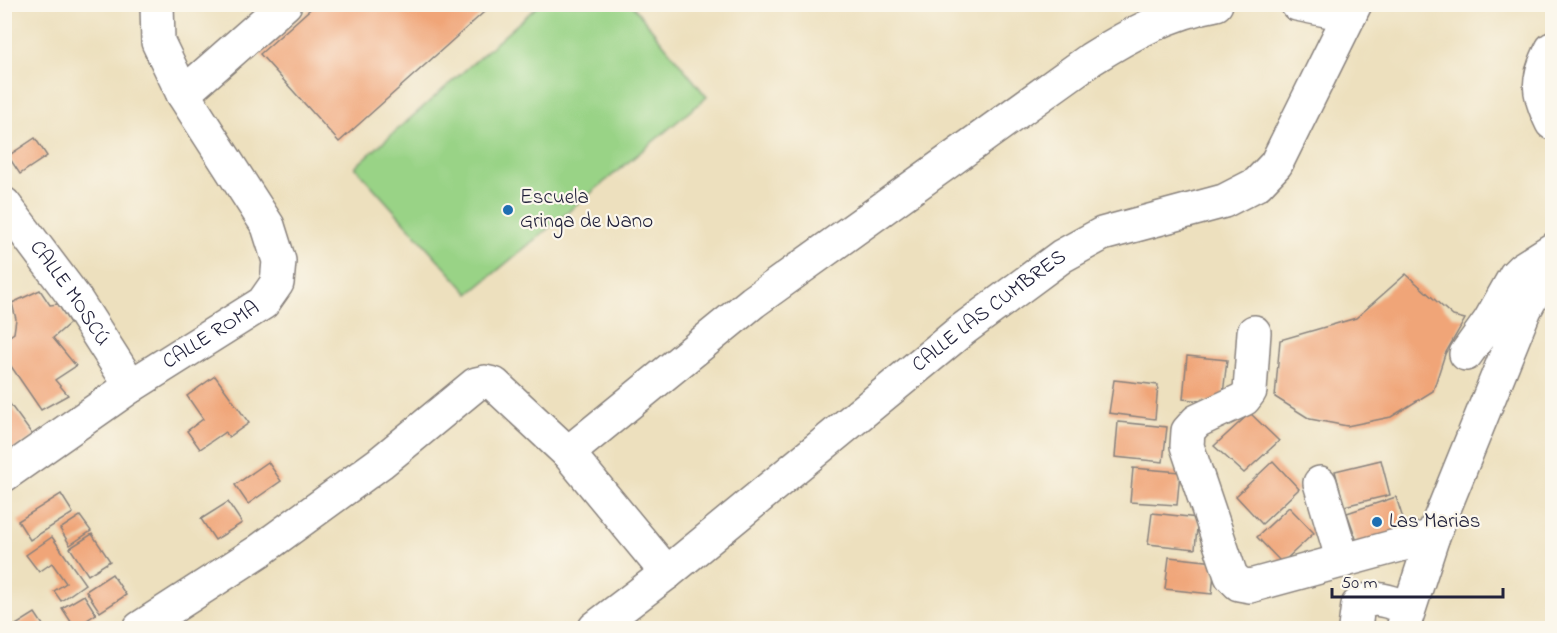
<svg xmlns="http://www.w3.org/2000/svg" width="1557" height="633" viewBox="0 0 1557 633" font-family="'Indie Flower',sans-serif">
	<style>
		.green { fill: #99d386; stroke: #5e7a60; stroke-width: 1.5 }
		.building { fill: #f0a578 }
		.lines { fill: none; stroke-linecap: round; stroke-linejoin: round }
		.minor-casing { stroke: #88817c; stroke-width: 36 }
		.minor { stroke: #fff; stroke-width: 33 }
		.poi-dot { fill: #1f6fb2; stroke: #fbf7ec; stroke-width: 2 }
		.labels { text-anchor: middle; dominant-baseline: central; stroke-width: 4.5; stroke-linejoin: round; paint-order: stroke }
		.poi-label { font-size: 21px; fill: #22223b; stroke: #fbf7ec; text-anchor: start }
		.street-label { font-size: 21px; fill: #22223b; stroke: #fbf7ec }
	</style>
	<rect width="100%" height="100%" fill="#fbf7ec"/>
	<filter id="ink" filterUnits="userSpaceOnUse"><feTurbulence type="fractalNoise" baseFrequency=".0167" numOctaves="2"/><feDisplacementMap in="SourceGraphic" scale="12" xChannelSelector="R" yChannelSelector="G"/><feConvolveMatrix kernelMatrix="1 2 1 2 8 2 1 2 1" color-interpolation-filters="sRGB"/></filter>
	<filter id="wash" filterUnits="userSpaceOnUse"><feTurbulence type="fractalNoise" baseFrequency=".008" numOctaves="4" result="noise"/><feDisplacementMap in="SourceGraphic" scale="24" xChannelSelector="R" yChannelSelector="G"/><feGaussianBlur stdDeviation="1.35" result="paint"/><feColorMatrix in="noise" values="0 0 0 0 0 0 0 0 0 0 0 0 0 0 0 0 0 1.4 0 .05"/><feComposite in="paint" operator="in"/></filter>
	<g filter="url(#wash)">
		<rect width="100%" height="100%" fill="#ede0be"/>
		<!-- green -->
		<polygon class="green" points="540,4 632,5 707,97 469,294 355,167"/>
		<g id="blocks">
			<!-- building -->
			<g class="building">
				<polygon points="316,4 493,4 339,142 260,54"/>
				<polygon points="35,138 47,156 20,174 8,156"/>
				<polygon points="1406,274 1453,316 1465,319 1445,354 1433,391 1391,417 1347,426 1310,419 1275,397 1280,340 1356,318"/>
				<polygon points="40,290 50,305 58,304 70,323 53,338 76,366 55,380 68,395 41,410 4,356 4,340 14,333 16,319 12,303"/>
				<polygon points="1187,356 1227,360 1222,403 1183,399"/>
				<polygon points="215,376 249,423 229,437 225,432 200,449 187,431 203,419 187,396"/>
				<polygon points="1114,380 1158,385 1155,419 1109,413"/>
				<polygon points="4,396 34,437 13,449 4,440"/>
				<polygon points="1250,413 1279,441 1244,473 1214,446"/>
				<polygon points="1118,422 1167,427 1163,462 1115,457"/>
				<polygon points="1381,460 1390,495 1344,506 1335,471"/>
				<polygon points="1273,461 1299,489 1262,524 1236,496"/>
				<polygon points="268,462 281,481 248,504 235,485"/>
				<polygon points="1133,468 1180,472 1177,505 1130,502"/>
				<polygon points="61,494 73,513 30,540 18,521"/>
				<polygon points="1396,497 1407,531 1359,547 1347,513"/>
				<polygon points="228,502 242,523 215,540 201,519"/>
				<polygon points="1289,507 1314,533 1282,563 1257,537"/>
				<polygon points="1152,513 1198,518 1195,549 1148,544"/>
				<polygon points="80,516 91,531 70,545 60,529"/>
				<polygon points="92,534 110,561 88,575 70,548"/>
				<polygon points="52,537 85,584 61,601 54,591 66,583 52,563 39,572 26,555"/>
				<polygon points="1169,557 1215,562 1212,594 1165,589"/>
				<polygon points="112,574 126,595 100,612 86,591"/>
				<polygon points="84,595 96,614 75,628 62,608"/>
				<polygon points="35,613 45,628 11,628"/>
			</g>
		</g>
	</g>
	<g filter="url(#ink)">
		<use href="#blocks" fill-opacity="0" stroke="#88817c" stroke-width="1.5"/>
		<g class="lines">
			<defs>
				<g id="minor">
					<polyline points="1297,4 1350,15"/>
					<path d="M1552,49c-16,31 -15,43 0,74"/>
					<polyline points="183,94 285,4"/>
					<path id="s1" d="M4,204l70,93 57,89"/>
					<polyline points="1254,332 1250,391 1244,399 1197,421 1188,431 1187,446 1231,576 1239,584 1250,586 1433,536"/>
					<polyline points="1466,354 1489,322 1515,276 1522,269 1552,250"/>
					<path d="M568,453l185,-151 338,-243c38,-24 80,-47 125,-55"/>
					<path id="s2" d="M4,475l127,-89 132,-83 14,-20 2,-22 -11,-35 -85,-132 -25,-52 -1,-38"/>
					<polyline points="1320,483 1343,561"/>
					<polyline points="140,628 259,551 380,463 476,384 485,382 494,384 568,453 667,573"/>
					<path id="s3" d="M595,628l72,-55 295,-243 100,-74 40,-22 122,-33 33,-17 19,-20 79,-160"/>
					<path d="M1355,628l3,-23c16,-12 34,-2 51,3"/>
					<polyline points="1403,628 1433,536 1525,309 1552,260"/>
				</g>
			</defs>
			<!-- minor casing -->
			<use href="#minor" class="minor-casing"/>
			<!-- minor -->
			<use href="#minor" class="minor"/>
		</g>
	</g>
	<!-- markers -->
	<g class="poi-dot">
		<circle cx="508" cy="210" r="6"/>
		<circle cx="1377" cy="522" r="6"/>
	</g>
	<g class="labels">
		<!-- poi labels -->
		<g class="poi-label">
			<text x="520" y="198">Escuela<tspan x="520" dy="24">Gringa de Nano</tspan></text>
			<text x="1389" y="522">Las Marias</text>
		</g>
		<!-- street labels -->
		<g class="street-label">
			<text stroke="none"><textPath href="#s1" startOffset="111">CALLE MOSCÚ</textPath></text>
			<text stroke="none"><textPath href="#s3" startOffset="506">CALLE LAS CUMBRES</textPath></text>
			<text stroke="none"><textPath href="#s2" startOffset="250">CALLE ROMA</textPath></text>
		</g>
	</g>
	<!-- margin -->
	<rect width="1557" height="633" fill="none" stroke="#fbf7ec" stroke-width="24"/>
	<!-- scale -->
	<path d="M1332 588v9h171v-9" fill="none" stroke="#22223b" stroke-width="3"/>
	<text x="1341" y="588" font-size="18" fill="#22223b" stroke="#fbf7ec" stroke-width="4.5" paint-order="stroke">50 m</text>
</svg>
